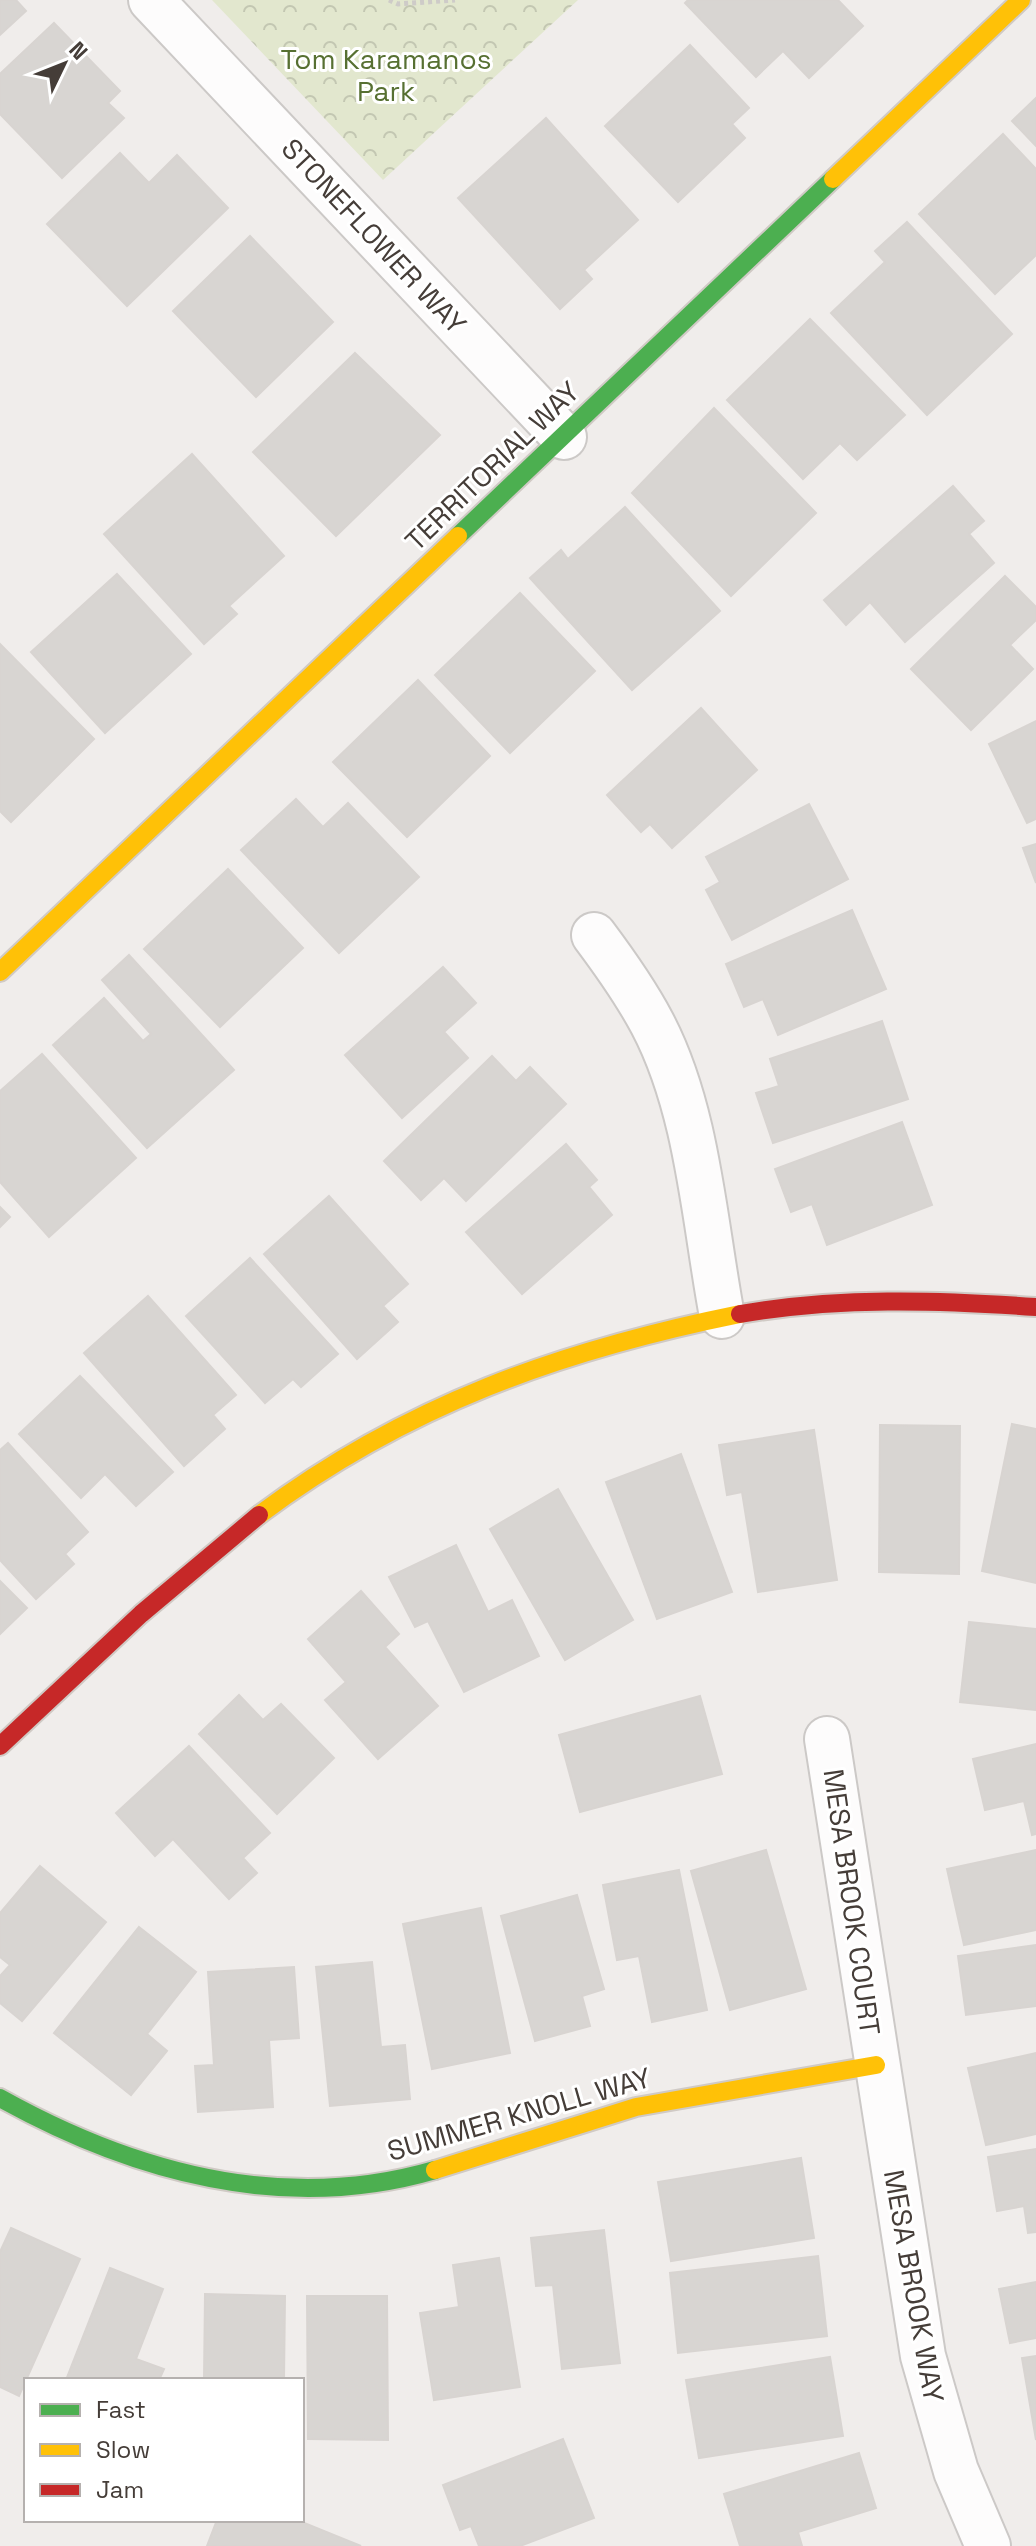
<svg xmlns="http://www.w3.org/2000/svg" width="1036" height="2546" viewBox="0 0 1036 2546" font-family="'Space Grotesk',sans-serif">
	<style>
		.park { fill: url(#park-crowns) }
		.building { fill: #d8d5d2; stroke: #d8d4d1; stroke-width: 2 }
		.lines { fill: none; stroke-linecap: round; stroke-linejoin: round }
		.street-casing { stroke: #ccc9c7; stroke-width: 48 }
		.fast-casing { stroke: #d0cac5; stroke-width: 22 }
		.slow-casing { stroke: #d0cac5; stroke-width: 22 }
		.jam-casing { stroke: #d0cac5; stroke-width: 22 }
		.path { stroke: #cecbc8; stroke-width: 5; stroke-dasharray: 4 4; stroke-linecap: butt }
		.street { stroke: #fdfcfc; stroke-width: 44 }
		.fast { stroke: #4caf50; stroke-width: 18 }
		.slow { stroke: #ffc107; stroke-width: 18 }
		.jam { stroke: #c62828; stroke-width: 18 }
		.labels { text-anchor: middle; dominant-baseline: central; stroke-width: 6; stroke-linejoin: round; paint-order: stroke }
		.park-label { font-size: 28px; fill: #577032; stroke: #fff }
		.street-label { font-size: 28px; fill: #453d38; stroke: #fff }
	</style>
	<defs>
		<pattern id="park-crowns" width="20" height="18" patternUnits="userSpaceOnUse" patternTransform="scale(2)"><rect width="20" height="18" fill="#e2e7ce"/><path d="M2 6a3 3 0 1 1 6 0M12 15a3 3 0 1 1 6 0" fill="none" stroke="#c3c7b2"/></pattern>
	</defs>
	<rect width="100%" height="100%" fill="#f0edeb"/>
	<!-- park -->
	<polygon class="park" points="212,0 578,0 383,180"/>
	<!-- building -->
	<g class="building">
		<polygon points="0,0 16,0 26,11 0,35"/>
		<polygon points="688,0 838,0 863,26 809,78 783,51 756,77 685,3"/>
		<polygon points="54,23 120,91 108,103 124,118 62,178 0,114 0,74"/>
		<polygon points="690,45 749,108 732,124 745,138 678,202 605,126"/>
		<polygon points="1036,98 1036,146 1012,121"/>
		<polygon points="546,118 638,220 584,270 592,279 560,309 458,198"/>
		<polygon points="1003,134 1036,169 1036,255 995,294 919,214"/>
		<polygon points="120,153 149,183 177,155 228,208 127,306 47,224"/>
		<polygon points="907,222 1012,334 927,415 831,313 885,262 875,251"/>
		<polygon points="250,236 333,322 256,397 173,311"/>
		<polygon points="810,319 905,415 857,460 840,443 803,479 727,400"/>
		<polygon points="355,353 440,435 336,536 253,452"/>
		<polygon points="714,408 816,513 731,596 632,493"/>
		<polygon points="192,454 284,556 229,606 237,614 204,644 104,534"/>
		<polygon points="953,486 984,521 969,534 994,563 905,642 870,602 846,625 824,600"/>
		<polygon points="625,507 720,611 632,690 530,578 561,550 568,559"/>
		<polygon points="117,574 191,654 105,733 31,652"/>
		<polygon points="1005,576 1036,607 1036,620 1010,645 1033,669 971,730 911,669"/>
		<polygon points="520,593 595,671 510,753 435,675"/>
		<polygon points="0,644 94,739 11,822 0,811"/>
		<polygon points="418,680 490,756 407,837 333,762"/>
		<polygon points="701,708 757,770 672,848 650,824 641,832 607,795"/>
		<polygon points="1036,721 1036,819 1027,823 989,744"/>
		<polygon points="296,799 323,827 348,803 419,877 339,953 241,850"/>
		<polygon points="809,804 848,879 732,940 706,890 720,882 706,857"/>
		<polygon points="1036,844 1036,883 1023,848"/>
		<polygon points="228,869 303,948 220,1027 144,949"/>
		<polygon points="852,910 886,989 778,1035 763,999 744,1007 726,964"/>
		<polygon points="129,955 234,1070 147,1148 53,1045 104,998 143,1041 151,1034 102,980"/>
		<polygon points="443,967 476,1003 444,1032 468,1058 402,1118 345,1055"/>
		<polygon points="882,1021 908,1099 773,1143 756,1093 779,1086 770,1059"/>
		<polygon points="42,1054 136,1158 49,1237 0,1182 0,1091"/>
		<polygon points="492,1056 516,1081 530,1067 566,1104 466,1201 444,1178 421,1200 384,1161"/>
		<polygon points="902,1122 932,1205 827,1245 812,1204 791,1212 775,1169"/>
		<polygon points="566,1144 597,1180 589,1187 612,1215 522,1294 466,1232"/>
		<polygon points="329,1196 408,1284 383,1306 398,1322 357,1359 264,1254"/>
		<polygon points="0,1207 10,1217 0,1227"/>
		<polygon points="250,1258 338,1354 301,1387 293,1379 265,1403 186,1316"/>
		<polygon points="148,1296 236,1395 213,1415 225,1429 184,1466 84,1353"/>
		<polygon points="80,1376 173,1472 136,1506 105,1474 81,1498 19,1434"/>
		<polygon points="1012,1424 1036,1429 1036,1583 982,1571"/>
		<polygon points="880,1425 960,1426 959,1574 879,1572"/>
		<polygon points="814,1430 837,1580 758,1592 742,1492 727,1495 719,1445"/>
		<polygon points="8,1443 88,1532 65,1554 74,1564 36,1599 0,1560 0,1450"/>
		<polygon points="681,1454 732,1592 657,1619 606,1482"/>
		<polygon points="558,1489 633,1620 565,1660 490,1529"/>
		<polygon points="456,1545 488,1612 512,1600 539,1656 464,1692 428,1621 415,1627 389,1577"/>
		<polygon points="0,1581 27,1608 0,1634"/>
		<polygon points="361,1591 399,1634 385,1647 438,1706 378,1759 325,1700 346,1682 308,1639"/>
		<polygon points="969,1622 1036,1629 1036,1710 960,1702"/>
		<polygon points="239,1695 263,1720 281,1704 334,1758 277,1814 199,1734"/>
		<polygon points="700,1696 722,1774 580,1812 559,1735"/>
		<polygon points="1036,1744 1036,1834 1032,1835 1024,1801 985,1810 973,1759"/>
		<polygon points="189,1746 270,1833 243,1858 257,1873 229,1899 173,1839 155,1856 116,1813"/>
		<polygon points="766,1850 806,1989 730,2010 691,1871"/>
		<polygon points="1036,1850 1036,1930 964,1945 947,1869"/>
		<polygon points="40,1866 106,1922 22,2021 0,2003 0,1976 10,1965 0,1957 0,1913"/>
		<polygon points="679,1870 707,2010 652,2022 639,1956 617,1960 603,1885"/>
		<polygon points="577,1895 604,1989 582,1996 590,2026 535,2041 501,1916"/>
		<polygon points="481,1908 510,2053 432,2069 403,1924"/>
		<polygon points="139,1927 196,1972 147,2034 167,2051 131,2095 54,2033"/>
		<polygon points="1036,1945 1036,2006 966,2015 958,1956"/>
		<polygon points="372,1962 381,2047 405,2045 410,2099 330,2106 316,1967"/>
		<polygon points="294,1967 299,2038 269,2040 273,2107 198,2112 195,2066 214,2065 208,1972"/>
		<polygon points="1036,2053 1036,2134 986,2145 968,2068"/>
		<polygon points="1036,2149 1036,2232 1028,2233 1024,2206 997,2211 988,2157"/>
		<polygon points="801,2158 814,2238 671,2261 658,2182"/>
		<polygon points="11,2228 80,2259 19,2396 0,2387 0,2252"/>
		<polygon points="604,2230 620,2363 562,2369 553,2285 536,2286 531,2238"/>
		<polygon points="818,2256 827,2336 678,2353 670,2273"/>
		<polygon points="499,2258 520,2387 434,2400 420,2313 459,2307 453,2265"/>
		<polygon points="110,2268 163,2289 136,2359 164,2369 159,2380 66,2380"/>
		<polygon points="1036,2282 1036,2338 1010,2343 999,2289"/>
		<polygon points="205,2294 285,2296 284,2380 204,2380"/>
		<polygon points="307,2296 387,2296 388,2440 308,2439"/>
		<polygon points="1036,2356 1036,2440 1022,2358"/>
		<polygon points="830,2357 843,2436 699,2458 686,2380"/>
		<polygon points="563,2439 594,2518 520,2546 479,2546 471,2526 460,2530 443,2485"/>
		<polygon points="859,2453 876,2508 798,2532 802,2546 740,2546 724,2494"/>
		<polygon points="217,2520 297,2520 361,2546 207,2546"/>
	</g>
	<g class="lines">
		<defs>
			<g id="street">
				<polyline points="151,0 564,437"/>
				<path d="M594,935c21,28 41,56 58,88 46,87 52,197 70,293"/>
				<polyline points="827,1739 923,2356 956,2471 988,2546"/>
			</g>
			<g id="fast">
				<polyline points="458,536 833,179"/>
				<path d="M0,2098c133,74 284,116 435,72"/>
			</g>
			<g id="slow">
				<polyline points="833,179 1021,0"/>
				<polyline points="0,972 458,536"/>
				<path d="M259,1515c147,-110 303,-165 481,-201"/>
				<polyline points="435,2170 636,2107 876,2065"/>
			</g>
			<g id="jam">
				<path d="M740,1314c98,-17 197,-14 296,-7"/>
				<polyline points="0,1746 141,1614 259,1515"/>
			</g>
		</defs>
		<!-- street casing -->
		<use href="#street" class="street-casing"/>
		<!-- fast casing -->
		<use href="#fast" class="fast-casing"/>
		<!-- slow casing -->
		<use href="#slow" class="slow-casing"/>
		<!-- jam casing -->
		<use href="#jam" class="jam-casing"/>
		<!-- path -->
		<polyline class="path" points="389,0 398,4 455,0"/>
		<!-- street -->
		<use href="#street" class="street"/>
		<!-- fast -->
		<use href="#fast" class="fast"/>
		<!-- slow -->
		<use href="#slow" class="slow"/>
		<!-- jam -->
		<use href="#jam" class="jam"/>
	</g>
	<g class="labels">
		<!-- park labels -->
		<g class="park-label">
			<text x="386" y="59">Tom Karamanos<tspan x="386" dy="32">Park</tspan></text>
		</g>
		<!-- street labels -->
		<g class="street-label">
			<text transform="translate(374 236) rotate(47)">STONEFLOWER WAY</text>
			<text transform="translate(492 466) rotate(-44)">TERRITORIAL WAY</text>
			<text transform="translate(852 1902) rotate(82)">MESA BROOK COURT</text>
			<text transform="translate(519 2114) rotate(-16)">SUMMER KNOLL WAY</text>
			<text transform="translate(914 2286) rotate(80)">MESA BROOK WAY</text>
		</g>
	</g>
	<!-- legend -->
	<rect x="24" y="2378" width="280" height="144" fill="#ffffff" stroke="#b5b1af" stroke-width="2"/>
	<rect x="40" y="2404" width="40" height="12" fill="#4caf50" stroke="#b5b1af" stroke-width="2"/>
	<text x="96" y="2418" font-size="24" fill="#453d38">Fast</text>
	<rect x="40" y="2444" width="40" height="12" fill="#ffc107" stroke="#b5b1af" stroke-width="2"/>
	<text x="96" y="2458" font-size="24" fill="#453d38">Slow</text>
	<rect x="40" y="2484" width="40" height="12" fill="#c62828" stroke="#b5b1af" stroke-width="2"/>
	<text x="96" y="2498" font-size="24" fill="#453d38">Jam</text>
	<!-- north arrow -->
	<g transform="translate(64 64) rotate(47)" stroke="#ffffff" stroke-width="6" paint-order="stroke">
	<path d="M0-6L14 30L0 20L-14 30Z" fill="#453d38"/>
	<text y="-12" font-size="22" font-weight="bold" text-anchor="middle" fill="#453d38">N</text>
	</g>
</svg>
